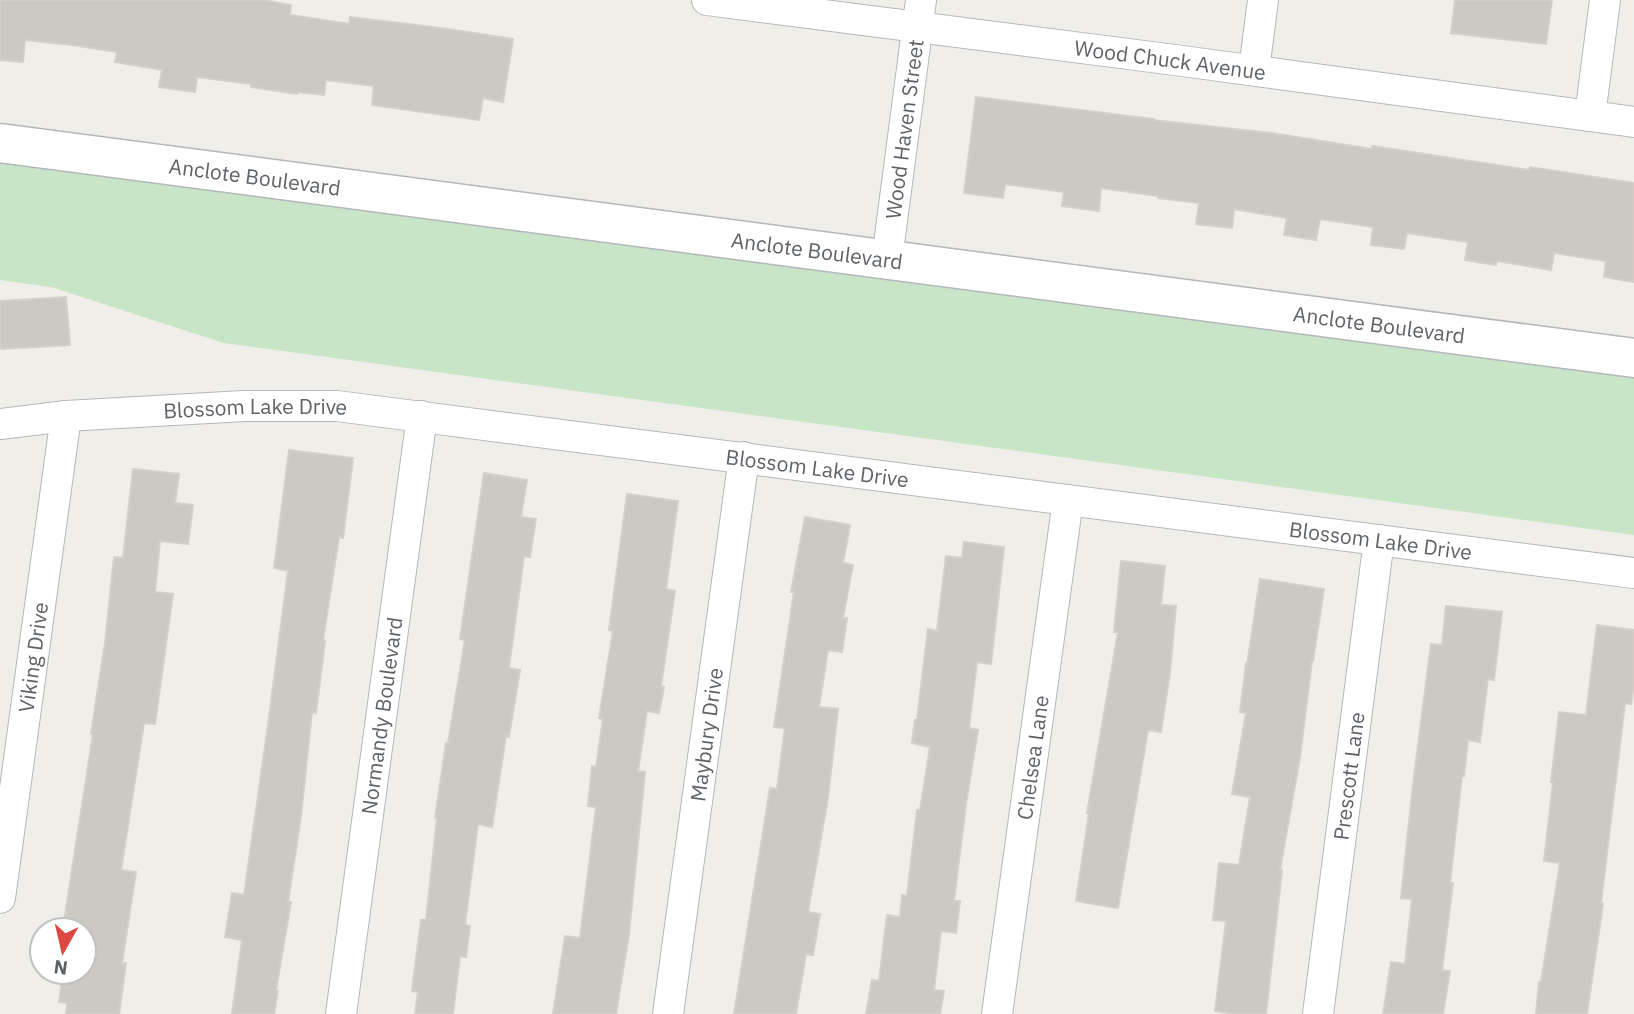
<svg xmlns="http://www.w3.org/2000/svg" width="1634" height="1014" viewBox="0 0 1634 1014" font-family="'IBM Plex Sans',sans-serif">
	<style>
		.green { fill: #c8e5c7 }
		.building { fill: #ccc9c4; stroke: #d4cfc7; stroke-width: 2 }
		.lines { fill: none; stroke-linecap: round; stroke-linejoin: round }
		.street-casing { stroke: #b5b8bb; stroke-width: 32 }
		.secondary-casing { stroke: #b4b7bb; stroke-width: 41 }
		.street { stroke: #fff; stroke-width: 30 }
		.secondary { stroke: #fff; stroke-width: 38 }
		.labels { text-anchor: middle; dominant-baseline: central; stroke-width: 7; stroke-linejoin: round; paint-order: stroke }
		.street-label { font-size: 21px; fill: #5f6367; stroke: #fff }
	</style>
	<rect width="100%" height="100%" fill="#f0eee8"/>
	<!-- green -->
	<polygon class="green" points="0,158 1634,372 1634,535 224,343 51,287 0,280"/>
	<!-- building -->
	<g class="building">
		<polygon points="0,0 262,0 291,5 290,15 349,24 350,17 441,28 513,39 503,102 483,98 479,120 372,105 374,86 326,80 324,95 298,92 297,94 251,87 251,84 197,77 195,92 159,87 162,70 115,62 117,52 72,45 25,40 23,62 0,60"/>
		<polygon points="1455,0 1552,0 1546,44 1451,33"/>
		<polygon points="976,97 1153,119 1152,120 1271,133 1372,149 1372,146 1529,170 1530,167 1634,183 1634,282 1604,277 1606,261 1554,253 1551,270 1497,261 1496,265 1465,260 1468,242 1407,233 1404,249 1371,245 1373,227 1320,219 1316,240 1284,235 1287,218 1234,209 1232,228 1196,224 1199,203 1158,198 1158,196 1101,188 1099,211 1062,206 1064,192 1005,184 1003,198 964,193"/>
		<polygon points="66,297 70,345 0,349 0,301"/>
		<polygon points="289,450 353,458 343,538 339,537 323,640 325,641 316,713 312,712 301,816 288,902 291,902 276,990 278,991 274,1014 232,1014 242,940 225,937 232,893 244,895 268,725 288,571 274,568"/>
		<polygon points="133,469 179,474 175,503 193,505 188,544 160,541 155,592 173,594 155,724 144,723 121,870 136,872 122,963 126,963 119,1014 66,1014 67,1003 59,1002 63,972 84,972 84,930 69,930 63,928 93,734 91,734 105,643 114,557 123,558"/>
		<polygon points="484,473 527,480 521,517 536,519 530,557 524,556 509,668 520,670 509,737 506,736 492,827 478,824 465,925 470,926 466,957 460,956 453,1014 415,1014 418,992 412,991 421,920 426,920 437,818 435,818 446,743 448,743 465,640 460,639"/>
		<polygon points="627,494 678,501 666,589 675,591 661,686 664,687 659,713 647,711 638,771 645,772 629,934 616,1014 553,1014 565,936 580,938 596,807 588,806 592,766 596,767 603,719 599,718 613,631 609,630"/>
		<polygon points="805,517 850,525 843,563 853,565 843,618 847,618 842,652 828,650 819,707 838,709 828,798 808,912 820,914 813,955 806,954 796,1014 734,1014 770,788 777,789 785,728 774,727 794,592 791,592"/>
		<polygon points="964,542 1004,547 991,664 977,662 969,728 978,730 966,804 954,901 960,901 956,933 941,931 934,990 944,991 940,1014 866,1014 872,980 879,981 887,915 900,917 902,895 907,896 917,810 920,810 930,747 912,743 915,720 917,720 928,629 937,631 946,556 962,558"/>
		<polygon points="1121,561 1165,566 1161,605 1176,606 1170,673 1161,732 1148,730 1118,908 1076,901 1089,813 1087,813 1118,632 1114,632"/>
		<polygon points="1260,579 1324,589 1313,661 1312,661 1300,757 1280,870 1282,870 1266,1014 1236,1014 1215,1011 1226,921 1213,920 1219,863 1239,865 1250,797 1232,794 1246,713 1240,712 1246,664 1247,665"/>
		<polygon points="1446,606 1502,612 1494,680 1488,679 1480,742 1468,740 1464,776 1462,776 1450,883 1453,883 1442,970 1450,971 1443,1014 1383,1014 1391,962 1405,964 1412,899 1401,898 1413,784 1431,644 1442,645"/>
		<polygon points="1597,625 1634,630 1634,684 1631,704 1625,703 1601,903 1603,904 1587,1014 1536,1014 1539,982 1541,982 1560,863 1544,861 1553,782 1551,782 1559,712 1586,715"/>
	</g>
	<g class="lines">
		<defs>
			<g id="street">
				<path id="s1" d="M707,0l468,60 459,62"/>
				<polyline points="1254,70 1263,0"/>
				<polyline points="1590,116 1605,0"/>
				<path id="s2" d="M887,259l34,-259"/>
				<path id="s3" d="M0,424l66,-8 178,-10h93l1297,167"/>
				<path id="s4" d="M0,898l66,-482"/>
				<path id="s5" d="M341,1014l81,-598"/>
				<path id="s6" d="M668,1014l76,-557"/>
				<path id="s7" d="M997,1014l71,-514"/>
				<path id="s8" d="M1318,1014l61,-474"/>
			</g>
			<g id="secondary">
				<path id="s9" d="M0,143l1634,215"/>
			</g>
		</defs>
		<!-- street casing -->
		<use href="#street" class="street-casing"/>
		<!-- secondary casing -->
		<use href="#secondary" class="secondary-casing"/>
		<!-- street -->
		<use href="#street" class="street"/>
		<!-- secondary -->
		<use href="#secondary" class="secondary"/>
	</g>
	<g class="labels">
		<!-- street labels -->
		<g class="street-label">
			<text stroke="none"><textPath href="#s1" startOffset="467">Wood Chuck Avenue</textPath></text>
			<text stroke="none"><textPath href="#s2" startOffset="131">Wood Haven Street</textPath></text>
			<text stroke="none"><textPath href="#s9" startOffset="257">Anclote Boulevard</textPath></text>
			<text stroke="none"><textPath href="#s9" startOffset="824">Anclote Boulevard</textPath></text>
			<text stroke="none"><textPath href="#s9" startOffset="1391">Anclote Boulevard</textPath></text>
			<text stroke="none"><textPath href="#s3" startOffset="256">Blossom Lake Drive</textPath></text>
			<text stroke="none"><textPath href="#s3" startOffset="822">Blossom Lake Drive</textPath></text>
			<text stroke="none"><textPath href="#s3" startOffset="1390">Blossom Lake Drive</textPath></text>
			<text stroke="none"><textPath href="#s4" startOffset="243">Viking Drive</textPath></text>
			<text stroke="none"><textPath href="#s5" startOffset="301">Normandy Boulevard</textPath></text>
			<text stroke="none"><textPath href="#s6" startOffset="282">Maybury Drive</textPath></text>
			<text stroke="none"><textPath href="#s7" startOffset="259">Chelsea Lane</textPath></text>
			<text stroke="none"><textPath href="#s8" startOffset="240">Prescott Lane</textPath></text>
		</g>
	</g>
	<!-- north arrow -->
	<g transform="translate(63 951) rotate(188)"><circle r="33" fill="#ffffff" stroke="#bfc1c2" stroke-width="2"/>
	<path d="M0-5L12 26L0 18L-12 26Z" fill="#dc4742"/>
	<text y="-10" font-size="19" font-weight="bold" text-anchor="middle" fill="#5f6367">N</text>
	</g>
</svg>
